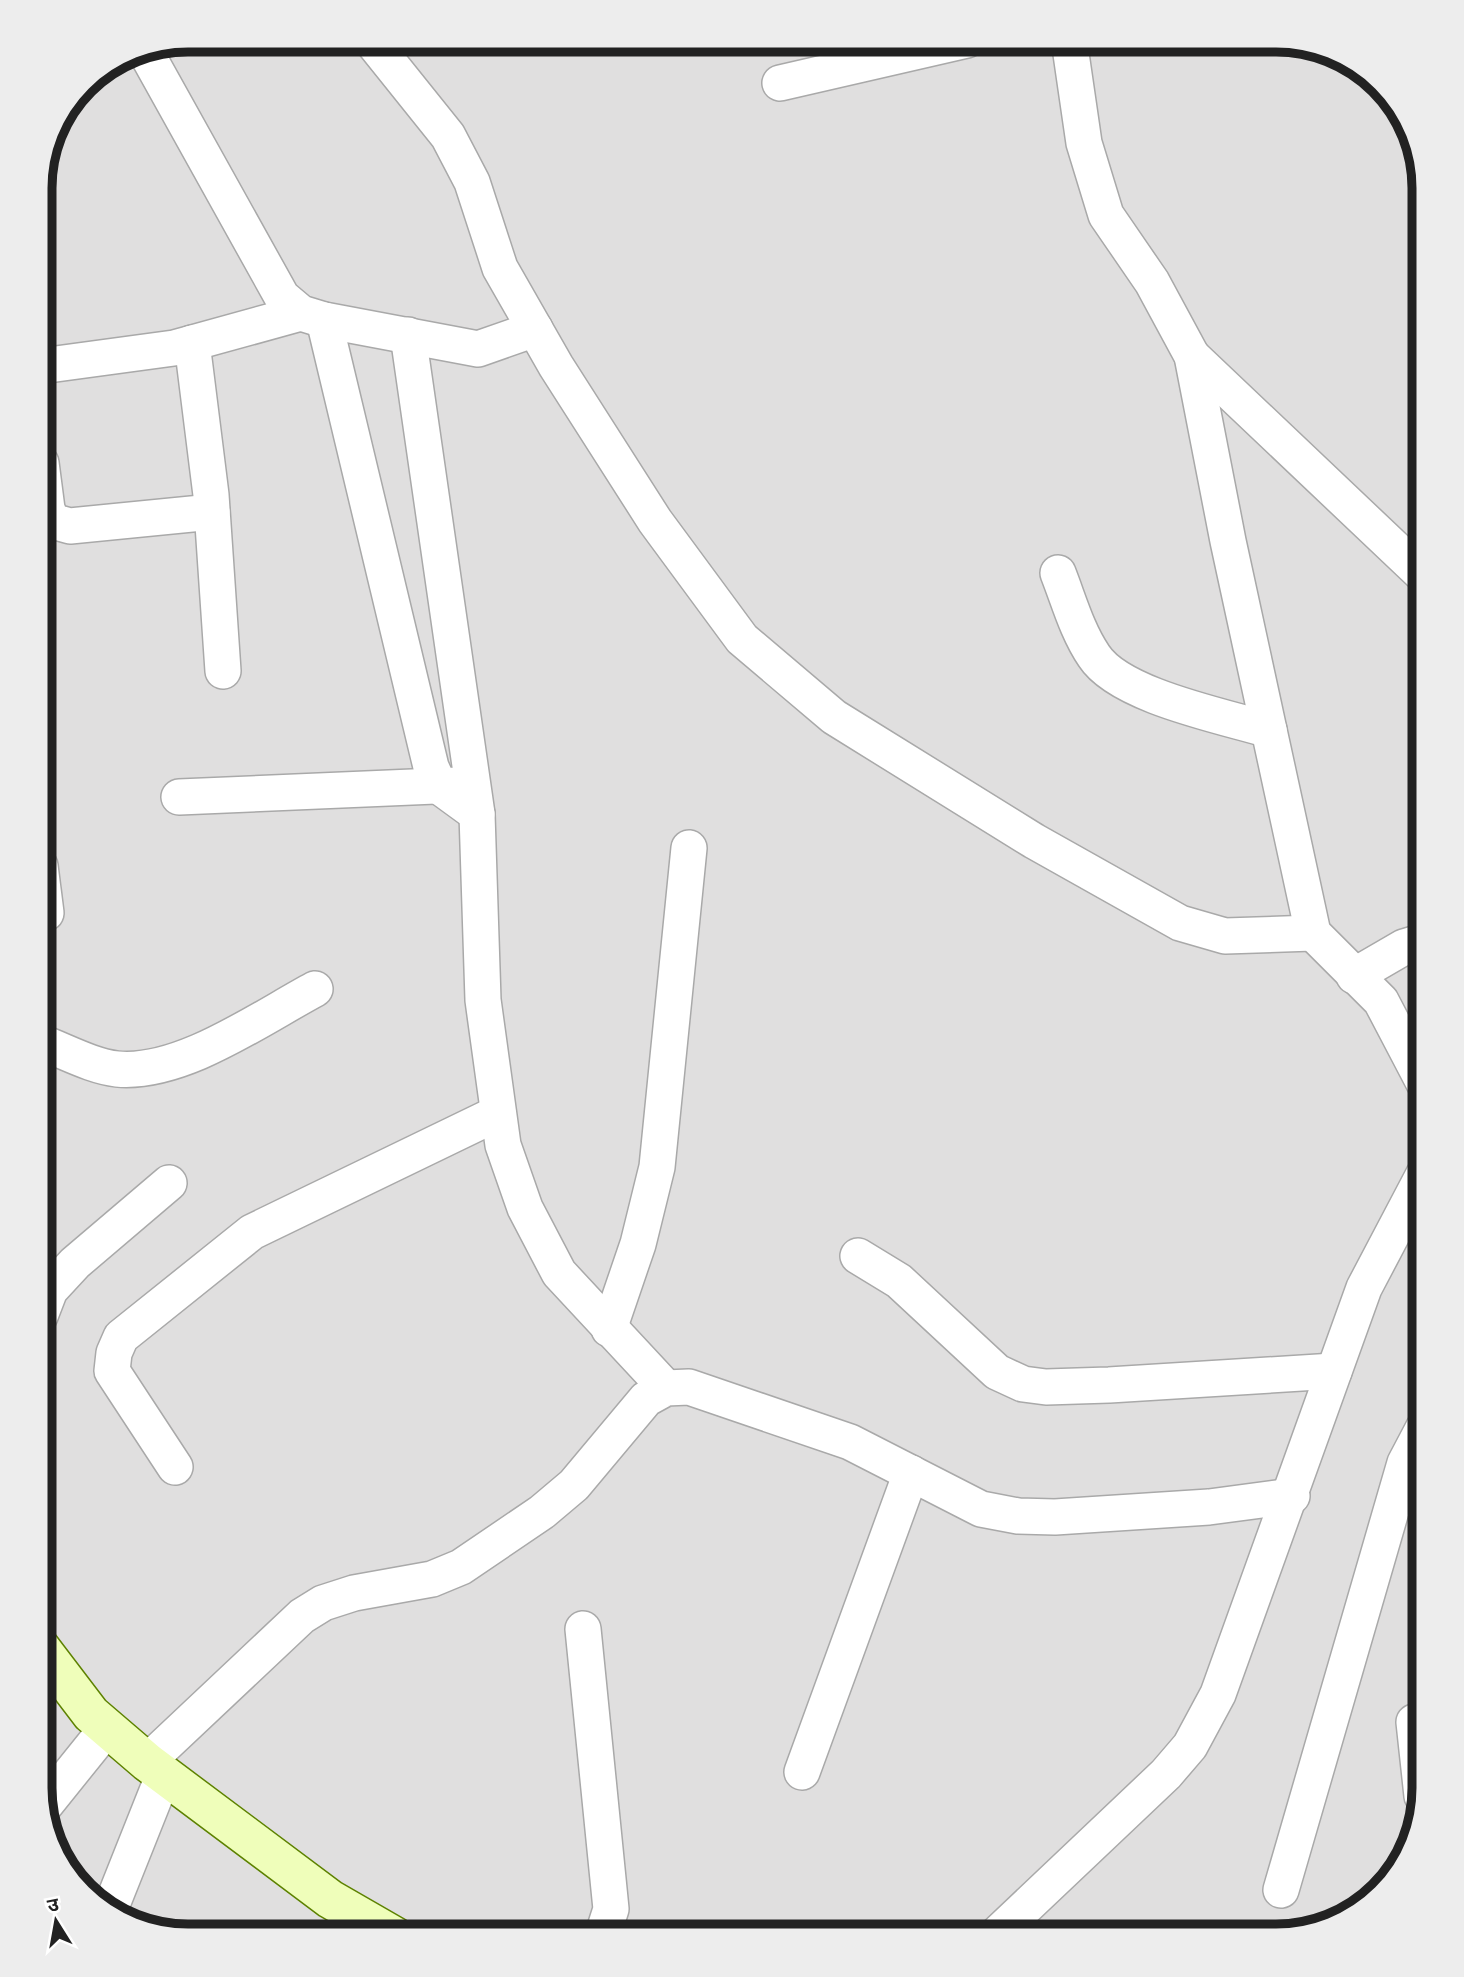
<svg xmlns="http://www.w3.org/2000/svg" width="1464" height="1977" viewBox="0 0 1464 1977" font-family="Arial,'Noto Sans Devanagari',sans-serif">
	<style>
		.residential { fill: #e0dfdf }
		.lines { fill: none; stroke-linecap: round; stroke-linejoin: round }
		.street-casing { stroke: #a9a9a9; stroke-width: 38 }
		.secondary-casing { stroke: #5d8200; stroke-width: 41 }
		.street { stroke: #fff; stroke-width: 35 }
		.secondary { stroke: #effeba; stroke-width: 38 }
		.rim { fill: none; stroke: #222; stroke-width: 9 }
	</style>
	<rect width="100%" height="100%" fill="#f2f1e8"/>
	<!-- residential -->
	<polygon class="residential" points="188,40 1285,41 1350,60 1399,106 1424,188 1424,1789 1404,1862 1358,1912 1276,1937 188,1937 115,1917 65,1871 40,1789 41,178 56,123 90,77 132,51"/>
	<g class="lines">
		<defs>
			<g id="street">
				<polyline points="371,40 448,136 472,182 500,268 556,366 655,521 742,639 834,717 1034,841 1180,923 1225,936 1313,933"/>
				<polyline points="1069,40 1084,143 1106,215 1152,282 1192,356 1228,541 1313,933 1381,1001 1424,1083"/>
				<polyline points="144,49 282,297 301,313 324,320 478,349 535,329"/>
				<polyline points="780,83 967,40"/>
				<polyline points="324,320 431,767 440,787 477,814"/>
				<polyline points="408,335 477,814 483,1000 503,1145 525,1208 559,1273 666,1388"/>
				<polyline points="192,343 211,495 223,671"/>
				<polyline points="1192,356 1424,576"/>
				<polyline points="41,366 174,348 301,313"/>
				<polyline points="41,463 47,509 52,521 70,526 212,512"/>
				<path d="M1058,573c11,28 19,58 36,83 26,40 129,60 175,74"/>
				<polyline points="179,797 459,785"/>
				<polyline points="40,866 46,913"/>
				<polyline points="1354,976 1404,947 1424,941"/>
				<path d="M40,1042c25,9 51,24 77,27 64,6 142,-50 198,-80"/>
				<polyline points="858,1256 899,1281 997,1372 1023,1384 1046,1387 1109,1385 1334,1371"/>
				<polyline points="40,1316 50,1290 75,1263 169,1183"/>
				<polyline points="609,1329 638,1244 657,1167 689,848"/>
				<polyline points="175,1467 112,1371 114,1353 121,1337 252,1232 498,1113"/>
				<polyline points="583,1629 611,1909 602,1937"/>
				<polyline points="1414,1722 1422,1796"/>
				<polyline points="147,1762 302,1616 323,1603 354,1593 432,1579 461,1567 542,1512 574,1485 646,1399 666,1388 689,1387 850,1442 981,1509 1018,1516 1055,1517 1209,1507 1292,1496"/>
				<polyline points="802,1772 911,1473"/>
				<polyline points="45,1805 107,1728"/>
				<polyline points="1281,1890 1405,1463 1424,1427"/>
				<polyline points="109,1912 164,1774"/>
				<polyline points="994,1937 1166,1774 1190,1746 1218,1694 1364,1288 1424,1174"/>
			</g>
			<polyline id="secondary" points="40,1647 91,1714 147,1762 330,1899 396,1937"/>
		</defs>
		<!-- street casing -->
		<use href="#street" class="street-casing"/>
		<!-- secondary casing -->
		<use href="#secondary" class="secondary-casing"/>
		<!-- street -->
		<use href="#street" class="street"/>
		<!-- secondary -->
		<use href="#secondary" class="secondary"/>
	</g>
	<!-- crop -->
	<path d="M0 0H1464V1977H0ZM188 52H1276A136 136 0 0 1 1412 188V1788A136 136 0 0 1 1276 1924H188A136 136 0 0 1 52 1788V188A136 136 0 0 1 188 52Z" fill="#ededed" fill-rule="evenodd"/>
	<path class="rim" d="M188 52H1276A136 136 0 0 1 1412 188V1788A136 136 0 0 1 1276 1924H188A136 136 0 0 1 52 1788V188A136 136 0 0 1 188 52Z"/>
	<!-- north arrow -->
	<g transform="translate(56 1921) rotate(349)" stroke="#ffffff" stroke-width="5" paint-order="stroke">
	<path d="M0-5L12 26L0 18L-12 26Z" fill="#222222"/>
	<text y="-10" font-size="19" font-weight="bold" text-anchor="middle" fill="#222222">उ</text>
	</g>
</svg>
